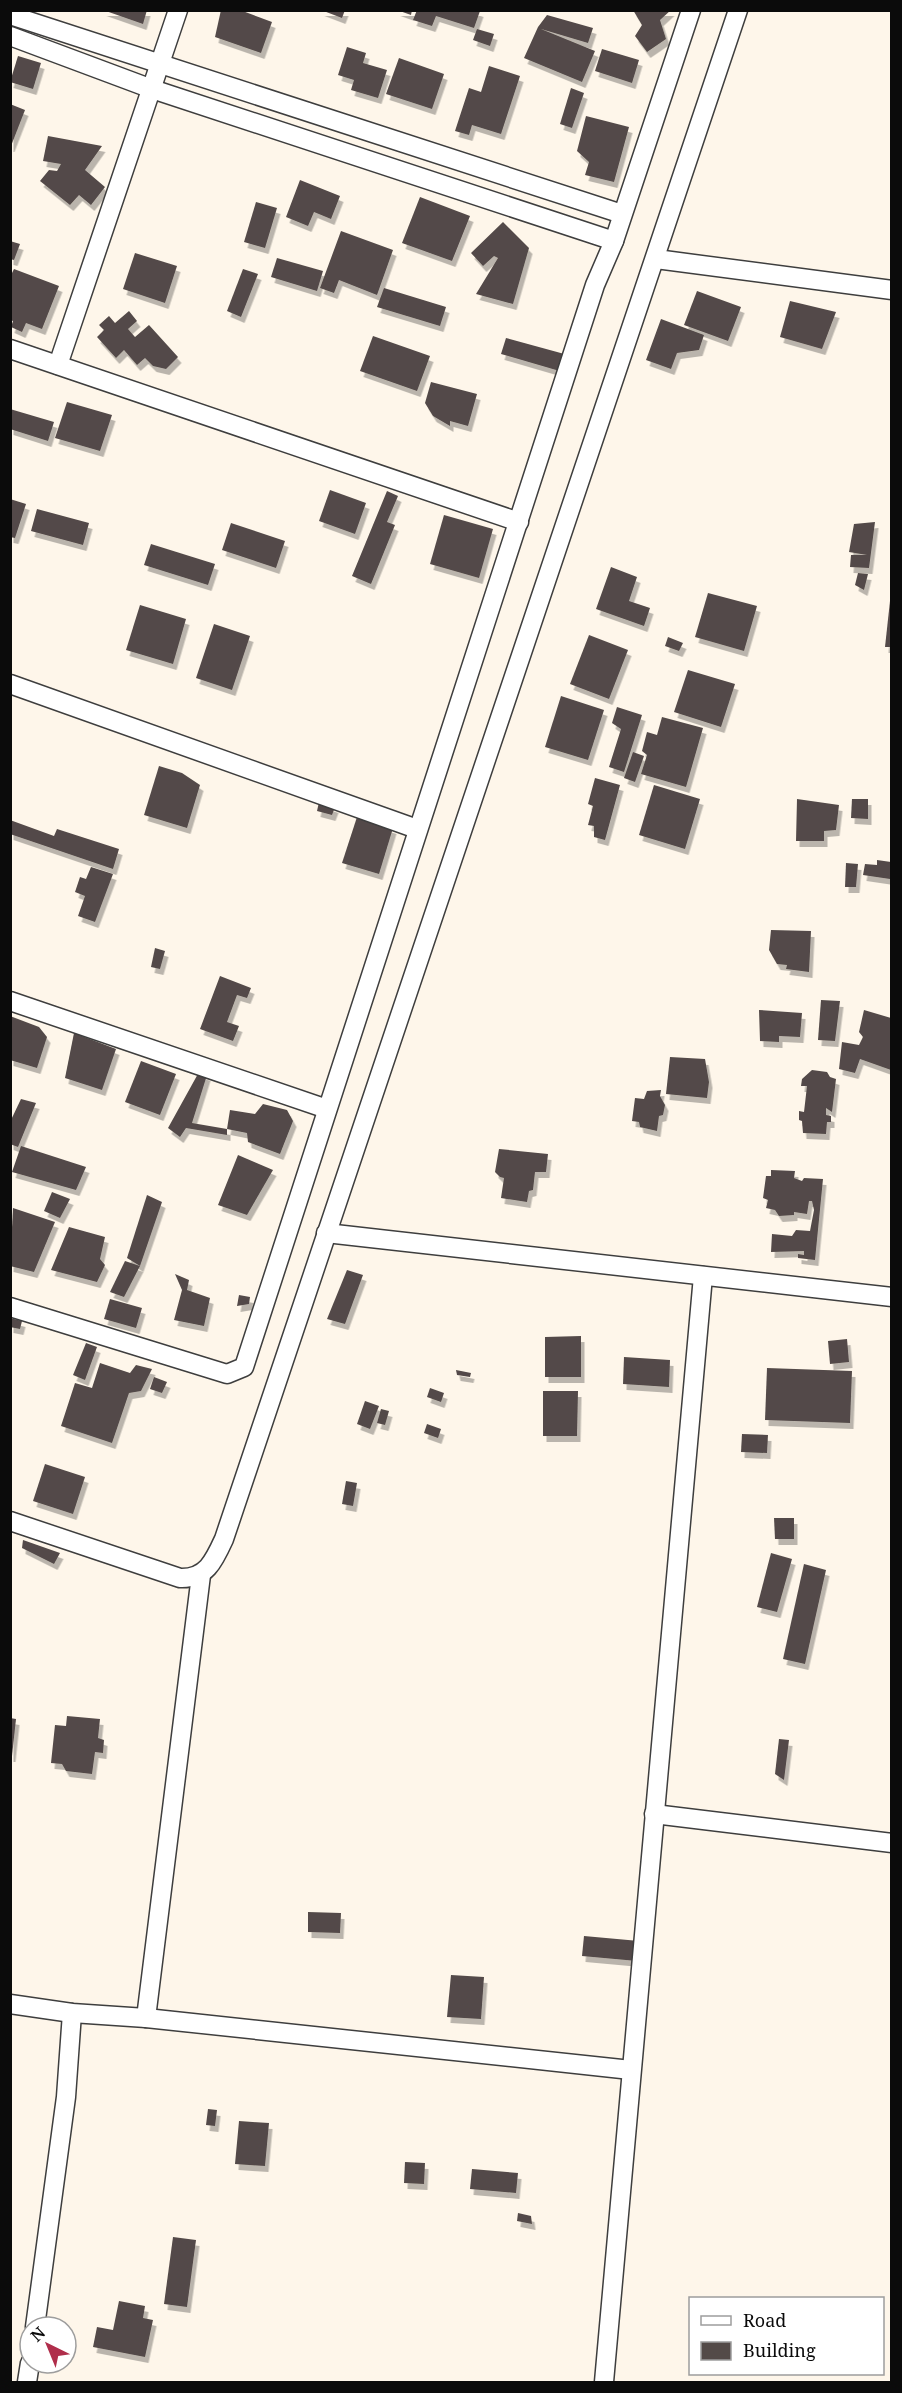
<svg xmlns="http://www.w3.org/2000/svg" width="902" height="2393" viewBox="0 0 902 2393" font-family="'Noto Serif',serif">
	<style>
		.building { fill: #534a48; filter: url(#shadow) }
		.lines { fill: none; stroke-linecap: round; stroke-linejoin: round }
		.street-casing { stroke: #3e3e3e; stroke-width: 21 }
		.street { stroke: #fff; stroke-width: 18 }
	</style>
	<defs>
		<filter id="shadow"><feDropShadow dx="3.5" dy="6" stdDeviation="0" flood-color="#0004"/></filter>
	</defs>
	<rect width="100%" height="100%" fill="#fef6ea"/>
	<!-- building -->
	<g class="building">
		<polygon points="103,10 147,10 143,24"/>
		<polygon points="221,10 240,10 272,22 261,53 215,37"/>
		<polygon points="321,10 345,10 342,18"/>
		<polygon points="397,10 412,10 411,15"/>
		<polygon points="417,10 477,10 480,11 474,28 436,16 432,26 413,20"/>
		<polygon points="633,10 671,10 660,20 666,39 647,52 635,36 642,25"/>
		<polygon points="547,15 593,28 588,43 541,29 595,51 582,82 524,58 538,27"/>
		<polygon points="477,29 494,34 490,46 473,40"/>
		<polygon points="347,47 366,53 363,63 387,70 378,98 351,90 354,80 338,75"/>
		<polygon points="602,49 639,60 632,83 595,71"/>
		<polygon points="18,56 41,63 33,89 10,82"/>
		<polygon points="399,58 444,74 432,109 386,94"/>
		<polygon points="489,66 520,76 501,134 472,125 469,135 455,131 469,88 481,92"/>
		<polygon points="571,88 584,93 572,128 560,124"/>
		<polygon points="10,104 25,110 11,146 10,146"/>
		<polygon points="586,116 629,127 614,182 585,175 589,162 577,151"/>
		<polygon points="48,136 102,146 85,170 105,187 91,205 79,195 70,205 40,181 49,170 57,171 61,164 43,161"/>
		<polygon points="300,180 340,196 331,219 314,212 308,226 286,217"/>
		<polygon points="420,197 470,216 452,261 402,243"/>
		<polygon points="256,202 277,208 265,248 244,242"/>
		<polygon points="503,222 529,248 513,304 476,294 498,258 494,256 483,266 471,253"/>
		<polygon points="341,231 393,250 377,295 339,280 334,293 320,288"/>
		<polygon points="10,241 20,244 14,260 10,259"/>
		<polygon points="135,253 177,266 165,303 123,289"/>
		<polygon points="277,258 323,271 317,291 271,277"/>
		<polygon points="14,269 59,286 42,329 26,323 22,332 11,327 13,321 10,320 10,277"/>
		<polygon points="243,269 258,274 241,317 227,311"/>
		<polygon points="384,288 446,307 440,326 377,307"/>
		<polygon points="697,291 741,307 728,341 684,325"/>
		<polygon points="790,301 836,312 822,349 780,337"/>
		<polygon points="129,311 137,321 128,329 135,337 149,325 178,357 166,369 153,366 145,358 137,365 124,350 116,358 97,337 104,330 99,325 109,316 115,323"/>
		<polygon points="661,319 704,335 699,350 677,353 671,369 646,360"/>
		<polygon points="373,336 430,356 417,391 360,371"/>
		<polygon points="506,338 568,355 563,372 501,354"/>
		<polygon points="431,382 477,394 468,426 450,421 450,426 433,416 425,403"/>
		<polygon points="67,402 112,415 100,451 55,438"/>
		<polygon points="10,409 54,422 48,441 10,429"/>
		<polygon points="330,490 366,503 355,534 319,521"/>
		<polygon points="387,491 398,496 387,522 395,525 371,584 352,576"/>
		<polygon points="10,499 26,504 15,538 10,537"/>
		<polygon points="37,509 89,523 83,545 31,531"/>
		<polygon points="444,515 493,529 479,578 430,564"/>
		<polygon points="875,522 869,568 850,567 851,555 867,555 849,552 854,524"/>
		<polygon points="231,523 285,541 276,568 222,550"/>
		<polygon points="151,544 215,564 208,585 144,565"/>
		<polygon points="611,567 637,577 629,601 650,608 644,626 596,609"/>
		<polygon points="858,573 868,574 864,590 855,585"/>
		<polygon points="708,593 757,606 744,651 695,637"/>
		<polygon points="890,601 891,601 891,647 885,647"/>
		<polygon points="140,605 186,619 173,664 126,650"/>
		<polygon points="214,624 250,636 232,690 196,678"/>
		<polygon points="589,635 628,650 609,699 570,684"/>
		<polygon points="668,637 683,643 679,651 665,646"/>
		<polygon points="688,670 735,684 721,727 674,712"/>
		<polygon points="561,696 604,710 588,760 545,747"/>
		<polygon points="617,707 642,715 624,772 609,767 621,729 612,723"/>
		<polygon points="662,717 703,728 686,787 641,774 647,755 642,751 647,732 657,735"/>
		<polygon points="633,752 644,756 635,782 624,778"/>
		<polygon points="159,766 182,773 200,785 187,828 144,815"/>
		<polygon points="595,778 620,785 605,840 594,837 594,826 588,825 593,806 588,804"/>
		<polygon points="654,785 700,799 685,849 639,835"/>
		<polygon points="797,799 839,805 836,830 824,831 824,841 796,841"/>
		<polygon points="852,799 868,799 868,819 851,818"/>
		<polygon points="319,802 335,807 332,815 317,811"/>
		<polygon points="357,817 393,828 379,874 342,863"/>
		<polygon points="10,820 54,836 57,829 119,849 113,869 10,834"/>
		<polygon points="877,860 891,862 890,879 863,875 865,864 877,865"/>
		<polygon points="846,863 858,864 856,887 845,887"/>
		<polygon points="91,867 113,874 95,922 78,916 85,896 75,892 80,877 86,879"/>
		<polygon points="771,930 811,931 809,972 786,969 787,965 777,964 769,950"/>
		<polygon points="155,948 165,951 160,969 151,967"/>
		<polygon points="220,976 251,988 247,998 237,995 227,1022 239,1026 233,1041 200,1029"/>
		<polygon points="821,1000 840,1001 835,1041 818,1040"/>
		<polygon points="759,1010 802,1013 800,1037 779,1036 779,1042 760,1041"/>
		<polygon points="864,1010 891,1018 891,1070 860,1059 855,1073 839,1069 842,1042 859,1045 863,1037 859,1032"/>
		<polygon points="10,1016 39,1027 47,1037 37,1068 10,1060"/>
		<polygon points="74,1033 116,1049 102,1090 65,1078"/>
		<polygon points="670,1057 705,1059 709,1082 707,1098 666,1094"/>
		<polygon points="141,1061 176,1074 160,1115 125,1102"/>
		<polygon points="812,1070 827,1072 830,1077 836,1079 832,1112 826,1108 826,1115 831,1116 831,1122 827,1122 826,1134 803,1133 802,1121 799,1120 799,1111 804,1112 807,1086 801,1086 802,1079"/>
		<polygon points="199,1072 207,1075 192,1123 227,1129 227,1135 186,1128 180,1137 168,1128"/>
		<polygon points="661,1090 660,1096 665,1105 663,1115 659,1116 657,1131 640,1127 639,1122 632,1121 635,1098 644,1099 647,1091"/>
		<polygon points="21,1099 36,1103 18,1147 10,1144 10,1122"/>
		<polygon points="263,1104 287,1110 293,1121 280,1154 248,1142 247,1133 227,1129 230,1110 255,1114"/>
		<polygon points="21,1146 86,1167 76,1190 12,1172"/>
		<polygon points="499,1149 548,1154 546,1172 535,1172 533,1190 529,1191 527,1202 501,1198 504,1178 500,1177 495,1172"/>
		<polygon points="238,1155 273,1170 247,1215 218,1205"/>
		<polygon points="771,1170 795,1171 794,1178 802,1181 804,1178 823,1179 815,1260 798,1258 798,1254 804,1255 804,1251 771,1252 772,1234 792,1236 796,1230 810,1231 814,1210 812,1201 809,1201 807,1214 794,1212 794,1215 779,1216 775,1210 766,1208 768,1200 763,1198 766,1176 771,1176"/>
		<polygon points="52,1192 70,1199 60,1218 44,1211"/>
		<polygon points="147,1195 162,1202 140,1266 127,1258"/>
		<polygon points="13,1208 55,1222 34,1272 10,1266"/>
		<polygon points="69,1227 105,1237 100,1259 105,1265 97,1282 51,1270"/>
		<polygon points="125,1261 140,1266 124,1297 110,1292"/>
		<polygon points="347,1270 363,1275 345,1324 327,1319"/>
		<polygon points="175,1274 189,1280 187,1290 210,1298 204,1326 174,1320 182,1290"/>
		<polygon points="239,1295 250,1297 249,1304 237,1306"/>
		<polygon points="110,1299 142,1308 136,1328 104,1319"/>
		<polygon points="10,1318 22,1321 20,1329 10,1327"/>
		<polygon points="581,1336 581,1377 545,1377 545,1337"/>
		<polygon points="847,1339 849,1362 830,1364 828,1341"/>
		<polygon points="86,1343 97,1347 85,1380 73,1375"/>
		<polygon points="624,1357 670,1360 669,1387 623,1384"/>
		<polygon points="100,1363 130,1373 136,1365 152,1369 141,1391 129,1393 112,1443 61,1426 75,1383 92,1388"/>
		<polygon points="767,1368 852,1371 850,1423 765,1420"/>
		<polygon points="456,1370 471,1373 470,1377 457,1375"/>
		<polygon points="154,1377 167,1382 162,1393 150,1389"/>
		<polygon points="430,1388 444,1393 441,1402 427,1397"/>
		<polygon points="543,1391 578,1391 577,1436 543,1436"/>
		<polygon points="365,1401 379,1406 370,1429 357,1424"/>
		<polygon points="381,1409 389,1411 385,1425 377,1423"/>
		<polygon points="427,1424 441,1429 438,1438 424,1433"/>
		<polygon points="742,1434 768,1435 767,1453 741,1452"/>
		<polygon points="45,1464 85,1477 73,1514 33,1501"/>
		<polygon points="346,1481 357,1483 353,1506 342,1504"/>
		<polygon points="774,1518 794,1518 794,1539 775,1539"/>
		<polygon points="23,1540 60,1553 54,1564 22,1548"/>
		<polygon points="771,1553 792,1559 777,1612 757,1607"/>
		<polygon points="804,1564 826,1570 805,1664 783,1659"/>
		<polygon points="67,1716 100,1719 98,1738 104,1740 103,1753 95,1752 92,1774 66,1771 62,1764 51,1763 55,1725 66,1726"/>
		<polygon points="10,1718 16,1719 12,1756 10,1756"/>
		<polygon points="779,1739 789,1740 784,1780 775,1774"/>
		<polygon points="308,1912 341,1913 340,1933 308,1932"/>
		<polygon points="584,1936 639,1941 637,1961 582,1956"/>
		<polygon points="451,1975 484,1977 481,2019 447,2017"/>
		<polygon points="208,2109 217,2110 215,2126 206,2125"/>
		<polygon points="239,2121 269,2123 265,2166 235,2164"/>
		<polygon points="405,2162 425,2163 424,2184 404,2183"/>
		<polygon points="472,2169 518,2173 516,2193 470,2189"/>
		<polygon points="518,2213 531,2216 532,2224 517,2221"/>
		<polygon points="173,2237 196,2240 187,2307 164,2304"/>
		<polygon points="119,2301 145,2306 143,2318 153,2320 145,2357 93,2347 97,2327 113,2330"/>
	</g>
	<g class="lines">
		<defs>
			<g id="street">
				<polyline points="10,15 622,214"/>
				<polyline points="10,36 152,89 614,241"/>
				<polyline points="656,259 892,290"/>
				<polyline points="10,349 519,522"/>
				<polyline points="58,365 178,10"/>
				<polyline points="10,684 417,829"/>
				<polyline points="10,1001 327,1109"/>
				<polyline points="326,1233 892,1297"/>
				<polyline points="10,1307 227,1374 244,1367 595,285 614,241 691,10"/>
				<path d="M10,1521l170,57c26,1 34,-17 44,-39l514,-1529"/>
				<polyline points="654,1814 892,1843"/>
				<polyline points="10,2004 72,2013 146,2018 631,2070"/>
				<polyline points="146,2018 201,1575"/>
				<polyline points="35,2327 66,2097 72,2013"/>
				<polyline points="27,2382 30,2363"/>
				<polyline points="604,2382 703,1276"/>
			</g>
		</defs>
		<!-- street casing -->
		<use href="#street" class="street-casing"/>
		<!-- street -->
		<use href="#street" class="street"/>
	</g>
	<!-- border -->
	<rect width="902" height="2393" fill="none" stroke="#0b0b0b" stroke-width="24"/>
	<!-- legend -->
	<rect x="689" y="2297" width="195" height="78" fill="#ffffff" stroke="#9d9d9d" stroke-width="1.5"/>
	<rect x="701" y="2316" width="30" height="9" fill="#ffffff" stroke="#9d9d9d" stroke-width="1.5"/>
	<text x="743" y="2327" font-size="18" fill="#0b0b0b">Road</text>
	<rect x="701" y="2342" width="30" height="18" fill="#534a48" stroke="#9d9d9d" stroke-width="1.5"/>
	<text x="743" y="2357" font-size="18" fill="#0b0b0b">Building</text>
	<!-- north arrow -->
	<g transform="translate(48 2345) rotate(317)"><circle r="28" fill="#ffffff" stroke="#9d9d9d" stroke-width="1.5"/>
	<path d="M0-4.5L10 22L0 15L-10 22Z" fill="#b02e4b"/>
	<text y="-9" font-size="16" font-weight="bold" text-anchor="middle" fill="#0b0b0b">N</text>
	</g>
</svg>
